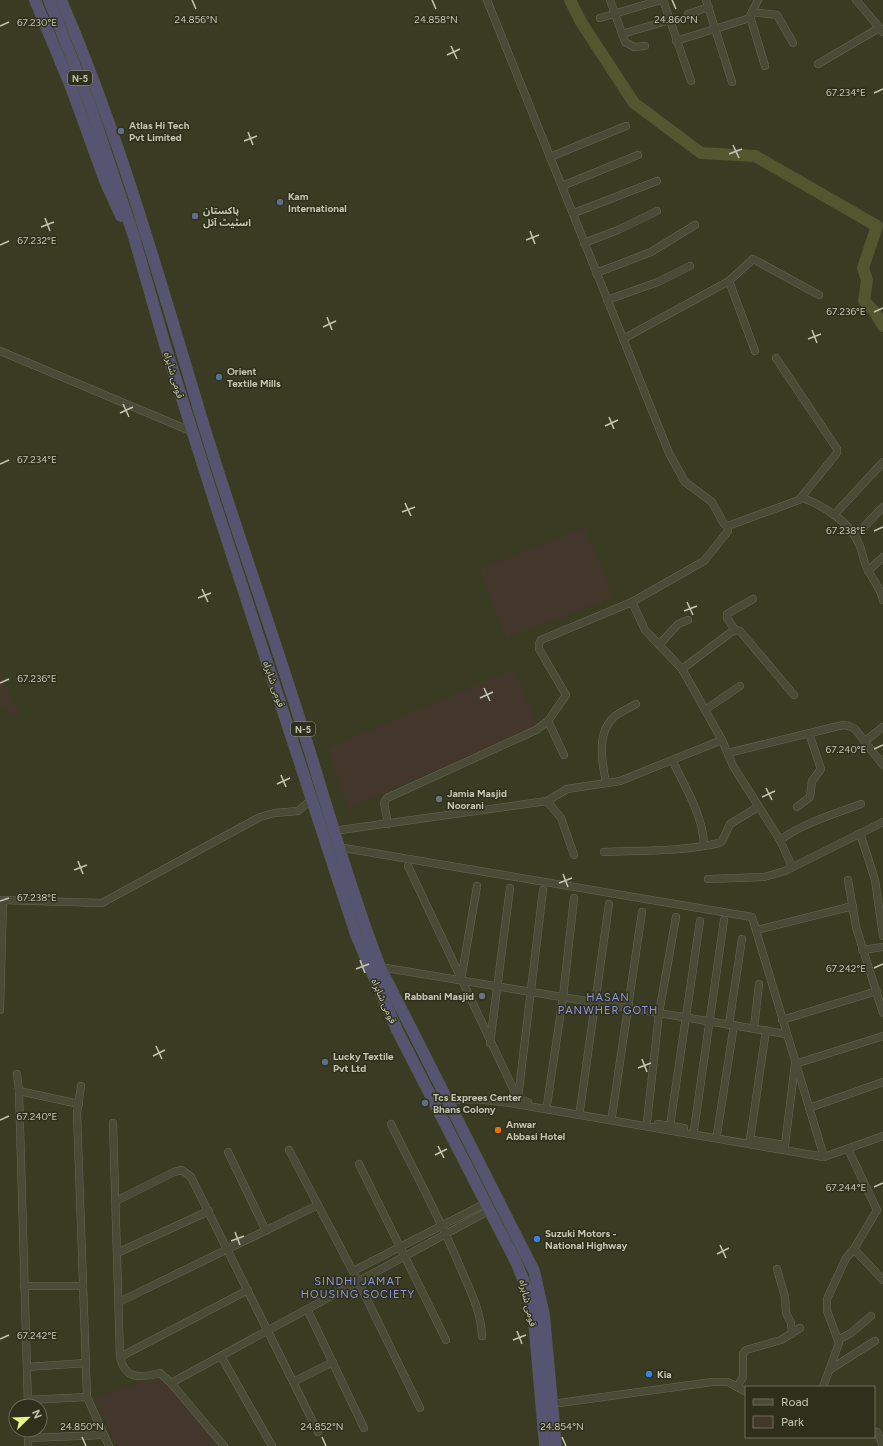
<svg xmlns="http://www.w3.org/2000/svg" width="883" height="1446" viewBox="0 0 883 1446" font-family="Figtree,'Noto Sans Arabic',sans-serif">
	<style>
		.green { fill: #43372b }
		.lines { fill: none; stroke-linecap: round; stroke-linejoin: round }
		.river { stroke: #53572f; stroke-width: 12 }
		.minor-casing { stroke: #676955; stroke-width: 8 }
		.highway-casing { stroke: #545642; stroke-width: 12 }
		.minor { stroke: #494b37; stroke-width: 7 }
		.highway { stroke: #575471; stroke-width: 11 }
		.ticks { fill: none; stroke: #c4c7b2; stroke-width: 1.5 }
		.service-dot { fill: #5c6f8a; stroke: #2e301c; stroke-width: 1.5 }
		.worship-dot { fill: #6b7280; stroke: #2e301c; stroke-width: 1.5 }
		.food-dot { fill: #e8710a; stroke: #2e301c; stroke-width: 1.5 }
		.shop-dot { fill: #3f7fe0; stroke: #2e301c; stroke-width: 1.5 }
		.labels { text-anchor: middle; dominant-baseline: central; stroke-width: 3; stroke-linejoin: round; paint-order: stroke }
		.shield { fill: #2e301c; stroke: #979a85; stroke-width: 1 }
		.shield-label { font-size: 9px; font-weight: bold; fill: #c4c7b2 }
		.poi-label { font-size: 10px; font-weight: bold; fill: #c4c7b2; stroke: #2e301c; text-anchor: start }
		.street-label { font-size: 10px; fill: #c4c7b2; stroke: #2e301c }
		.neighbourhood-label { font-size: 11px; letter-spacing: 1px; fill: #9296df; stroke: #2e301c }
		.ticks-label { font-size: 10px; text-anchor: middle; fill: #c4c7b2; stroke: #2e301c; stroke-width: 3; stroke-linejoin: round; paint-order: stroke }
	</style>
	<rect width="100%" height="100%" fill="#393b23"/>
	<!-- green -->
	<g class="green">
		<polygon points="586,527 613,597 506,638 479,569"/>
		<polygon points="513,670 539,725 348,809 328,748"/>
		<polygon points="0,673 21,718 0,709"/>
		<polygon points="158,1377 163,1379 218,1446 116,1446 94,1397"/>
	</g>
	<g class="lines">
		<!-- river -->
		<polyline class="river" points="570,0 581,22 634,103 701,153 755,156 877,226 863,268 867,280 864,301 874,311 883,326"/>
		<defs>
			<g id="minor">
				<polyline points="610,0 625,42 634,47 645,46"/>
				<polyline points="663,0 691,81"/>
				<polyline points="706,0 732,82"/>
				<polyline points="758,0 750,16 765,66"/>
				<polyline points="856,0 883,32"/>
				<polyline points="752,12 777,15 793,43"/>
				<polyline points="688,14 709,7"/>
				<polyline points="600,18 661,0"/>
				<polyline points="622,34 670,20"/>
				<polyline points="676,41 750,18"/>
				<polyline points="818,64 879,28"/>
				<polyline points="550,157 626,126"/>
				<polyline points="562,186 638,155"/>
				<polyline points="574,213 657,181"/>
				<polyline points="584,243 618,230 657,211"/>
				<polyline points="596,273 651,252 695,225"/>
				<polyline points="729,281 755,351"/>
				<polyline points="607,300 658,282 690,266"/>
				<polyline points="623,339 729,281 753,259 819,295"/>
				<polyline points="0,351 193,432"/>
				<path d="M803,498c21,8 47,24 56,46 4,8 4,18 9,26 5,10 13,19 15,30"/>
				<polyline points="834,515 883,462"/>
				<polyline points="728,526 799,500 837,453 837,449 776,358"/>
				<polyline points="855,536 883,507"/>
				<polyline points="868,571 883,557"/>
				<polyline points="632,602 645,630 682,669 722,740 733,766 780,840 792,867"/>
				<polyline points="735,630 727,618 727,614 753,599"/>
				<polyline points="659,645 678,624 688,620"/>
				<polyline points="682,669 730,633 735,630 740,631 794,695"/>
				<polyline points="705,710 740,686"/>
				<polyline points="548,721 564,755"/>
				<polyline points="865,741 883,727"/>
				<polyline points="728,753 843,725 849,726 855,729 883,765"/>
				<path d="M672,760c13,27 31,55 32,85"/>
				<path d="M606,783c-4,-21 -10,-50 8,-66 6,-5 15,-9 22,-13"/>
				<polyline points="547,801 561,818 574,855"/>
				<polyline points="797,807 810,797 812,781 821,769 809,733"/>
				<polyline points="388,824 384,803 387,798 536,730 548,721 566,695 539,649 539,644 541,640 632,602 704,561 728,531 728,526 724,524 712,502 685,482 669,453 487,0"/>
				<polyline points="333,831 547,801 567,789 620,781 722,740"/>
				<polyline points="860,833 875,880 883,936"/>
				<path d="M780,840c23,-17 54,-26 81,-36"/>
				<polyline points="338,847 752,917 824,1157 510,1103 476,1099 448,1100"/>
				<path d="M604,852c38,-2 77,0 115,-9l3,-2 8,-17 28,-17"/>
				<polyline points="408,866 518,1099 528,1102"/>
				<polyline points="708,879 764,877 785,871 883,822"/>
				<polyline points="848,880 856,927 883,1013"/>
				<polyline points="0,900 102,903 260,817 274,813 298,811 312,799"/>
				<polyline points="757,930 853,906"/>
				<polyline points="862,950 883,947"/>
				<polyline points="380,967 786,1034"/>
				<polyline points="461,980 477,886"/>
				<polyline points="0,1010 3,900"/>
				<polyline points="782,1020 877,991"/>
				<polyline points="729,1024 742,939"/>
				<polyline points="754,1028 759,984"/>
				<polyline points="490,1043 510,888"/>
				<polyline points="17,1074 19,1091 28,1406"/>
				<polyline points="81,1086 77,1113 87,1397 109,1446"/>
				<polyline points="19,1091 79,1104"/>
				<polyline points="518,1098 543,890"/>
				<polyline points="547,1105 563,997 574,898"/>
				<polyline points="809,1108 883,1082"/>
				<polyline points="580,1110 609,904"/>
				<polyline points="612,1116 642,912"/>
				<polyline points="647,1122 659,1013 676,917"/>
				<path d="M113,1123l7,234c5,23 21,21 40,16l11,10 53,63"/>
				<path d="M391,1124c23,47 49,94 69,143 10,23 21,44 22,69"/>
				<polyline points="658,1124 684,1128"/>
				<polyline points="670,1126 700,921"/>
				<polyline points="694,1130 724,920"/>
				<polyline points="717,1134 734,1025"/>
				<polyline points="750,1140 766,1030"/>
				<polyline points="753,1140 785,1145 795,1064 883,1036"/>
				<polyline points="289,1150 358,1281 420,1408"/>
				<polyline points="228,1152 266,1231"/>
				<polyline points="824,1157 883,1136"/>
				<polyline points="359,1164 446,1340"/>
				<polyline points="116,1201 174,1172 182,1170 191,1177 318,1432"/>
				<polyline points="854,1249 883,1280"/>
				<polyline points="117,1253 209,1211"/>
				<polyline points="777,1269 785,1297 786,1313 791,1323 792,1334"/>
				<polyline points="353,1271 486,1203"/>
				<polyline points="24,1286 83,1286"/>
				<polyline points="119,1302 318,1205"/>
				<polyline points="307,1309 364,1428"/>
				<polyline points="838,1340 851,1333 871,1316"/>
				<polyline points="221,1356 272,1446"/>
				<polyline points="120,1357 248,1290"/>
				<polyline points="27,1367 86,1363"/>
				<polyline points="829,1370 875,1341"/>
				<polyline points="293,1382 333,1362"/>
				<polyline points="171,1383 490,1210"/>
				<polyline points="737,1387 743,1377 743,1354 746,1350 781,1340 800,1328"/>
				<polyline points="823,1387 839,1343 827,1311 827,1299 846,1258 854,1249 877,1210 848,1149"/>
				<polyline points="28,1400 87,1397"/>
				<polyline points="552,1404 712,1382 728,1382 746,1392"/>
				<polyline points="28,1430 28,1446"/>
				<polyline points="877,1432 883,1446"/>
				<polyline points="28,1438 103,1435"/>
			</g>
			<g id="highway">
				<polyline points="35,0 71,87 105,181 121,216"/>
				<polyline points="49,0 89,102 134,237 165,345 215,503 356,935 397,1030 516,1262 528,1291 534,1321 545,1446"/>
				<path d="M61,0c55,127 93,260 133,393 28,96 62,191 93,287 32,96 57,193 93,287l154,304 10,44 12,131"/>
			</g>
		</defs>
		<!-- minor casing -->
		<use href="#minor" class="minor-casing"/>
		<!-- highway casing -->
		<use href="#highway" class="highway-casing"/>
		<!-- minor -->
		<use href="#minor" class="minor"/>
		<!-- highway -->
		<use href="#highway" class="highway"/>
	</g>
	<!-- ticks -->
	<path class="ticks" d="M192,0l4,9M432,0l4,9M672,0l4,9M0,26l9,-4M451,46l6,13M447,55l13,-6M874,93l9,-4M248,132l5,13M244,141l13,-5M733,145l6,13M729,154l13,-5M45,218l5,13M41,227l13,-5M530,231l5,13M526,240l13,-5M0,245l9,-4M874,312l9,-4M327,317l5,13M323,327l13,-6M812,330l5,13M808,339l13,-5M123,404l6,13M120,413l13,-6M609,417l5,12M605,426l13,-6M0,464l9,-4M405,503l6,13M402,512l13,-5M874,531l9,-4M202,589l6,13M198,598l13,-5M687,602l6,13M684,611l13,-5M0,683l9,-4M484,688l6,13M480,698l13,-6M874,749l9,-4M281,775l5,12M277,784l13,-6M766,788l6,12M762,797l13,-6M78,861l5,13M74,870l13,-5M563,874l5,13M559,883l13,-5M0,901l9,-3M360,960l5,13M874,968l9,-4M356,969l13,-5M156,1046l6,13M153,1056l12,-6M642,1059l5,13M638,1068l13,-5M0,1120l9,-4M438,1146l6,12M435,1155l12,-6M874,1187l9,-4M235,1232l5,13M231,1241l13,-5M720,1245l6,13M717,1254l12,-6M517,1331l5,13M0,1339l9,-4M513,1340l13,-5M82,1437l4,9M322,1437l4,9M562,1437l4,9"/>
	<!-- markers -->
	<g class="service-dot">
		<circle cx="121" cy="131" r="4"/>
		<circle cx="280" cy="202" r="4"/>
		<circle cx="195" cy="216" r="4"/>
		<circle cx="219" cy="377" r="4"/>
		<circle cx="325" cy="1062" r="4"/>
		<circle cx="425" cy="1103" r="4"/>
	</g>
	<g class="worship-dot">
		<circle cx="439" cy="799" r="4"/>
		<circle cx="482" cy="996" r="4"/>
	</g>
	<circle class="food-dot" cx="498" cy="1130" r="4"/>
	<g class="shop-dot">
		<circle cx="537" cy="1239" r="4"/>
		<circle cx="649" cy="1374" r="4"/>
	</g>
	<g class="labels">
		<!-- shield labels -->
		<g class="shield">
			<rect x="68" y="71" width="24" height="14" rx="3"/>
			<rect x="291" y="722" width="24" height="14" rx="3"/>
		</g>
		<g class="shield-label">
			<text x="80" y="78">N-5</text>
			<text x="303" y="729">N-5</text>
		</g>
		<!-- poi labels -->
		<g class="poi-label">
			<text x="129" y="125">Atlas Hi Tech<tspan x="129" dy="12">Pvt Limited</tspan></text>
			<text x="288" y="196">Kam<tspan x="288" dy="12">International</tspan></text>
			<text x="203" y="210">پاکستان<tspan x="203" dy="12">اسٹیٹ آئل</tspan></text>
			<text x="227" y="371">Orient<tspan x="227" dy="12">Textile Mills</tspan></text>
			<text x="447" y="793">Jamia Masjid<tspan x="447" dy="12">Noorani</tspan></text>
			<text x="474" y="996" text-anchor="end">Rabbani Masjid</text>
			<text x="333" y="1056">Lucky Textile<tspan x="333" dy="12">Pvt Ltd</tspan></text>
			<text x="433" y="1097">Tcs Exprees Center<tspan x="433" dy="12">Bhans Colony</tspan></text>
			<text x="506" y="1124">Anwar<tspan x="506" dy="12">Abbasi Hotel</tspan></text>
			<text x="545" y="1233">Suzuki Motors -<tspan x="545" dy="12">National Highway</tspan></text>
			<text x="657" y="1374">Kia</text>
		</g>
		<!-- street labels -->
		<g class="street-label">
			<text transform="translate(174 375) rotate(73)">قومی شاہراہ</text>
			<text transform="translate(274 684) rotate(71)">قومی شاہراہ</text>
			<text transform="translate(384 1001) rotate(66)">قومی شاہراہ</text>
			<text transform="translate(528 1303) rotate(77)">قومی شاہراہ</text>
		</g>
		<!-- neighbourhood labels -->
		<g class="neighbourhood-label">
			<text x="608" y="997">HASAN<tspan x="608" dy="13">PANWHER GOTH</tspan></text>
			<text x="358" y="1281">SINDHI JAMAT<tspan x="358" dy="13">HOUSING SOCIETY</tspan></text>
		</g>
	</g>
	<g class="ticks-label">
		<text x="196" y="23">24.856°N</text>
		<text x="436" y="23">24.858°N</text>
		<text x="676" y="23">24.860°N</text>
		<text x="37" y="26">67.230°E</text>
		<text x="846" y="96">67.234°E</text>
		<text x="37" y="244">67.232°E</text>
		<text x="846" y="315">67.236°E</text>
		<text x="37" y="463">67.234°E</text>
		<text x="846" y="534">67.238°E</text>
		<text x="37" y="682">67.236°E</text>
		<text x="846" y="753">67.240°E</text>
		<text x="37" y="901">67.238°E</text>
		<text x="846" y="972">67.242°E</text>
		<text x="37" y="1120">67.240°E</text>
		<text x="846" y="1191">67.244°E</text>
		<text x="37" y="1339">67.242°E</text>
		<text x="82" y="1430">24.850°N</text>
		<text x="322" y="1430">24.852°N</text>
		<text x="562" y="1430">24.854°N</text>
	</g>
	<!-- legend -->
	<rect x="745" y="1386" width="130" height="52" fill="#2e301c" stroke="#6a6c58"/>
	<rect x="753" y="1399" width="20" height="6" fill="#494b37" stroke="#6a6c58"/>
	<text x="781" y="1406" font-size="12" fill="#c4c7b2">Road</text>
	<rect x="753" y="1416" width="20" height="12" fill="#43372b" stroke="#6a6c58"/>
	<text x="781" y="1426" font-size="12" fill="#c4c7b2">Park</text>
	<!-- north arrow -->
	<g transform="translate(28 1418) rotate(67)"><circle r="19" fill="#2e301c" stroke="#6a6c58"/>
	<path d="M0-3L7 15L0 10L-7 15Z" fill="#e7f589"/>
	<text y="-6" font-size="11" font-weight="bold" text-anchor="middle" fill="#c4c7b2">N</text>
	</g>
</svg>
